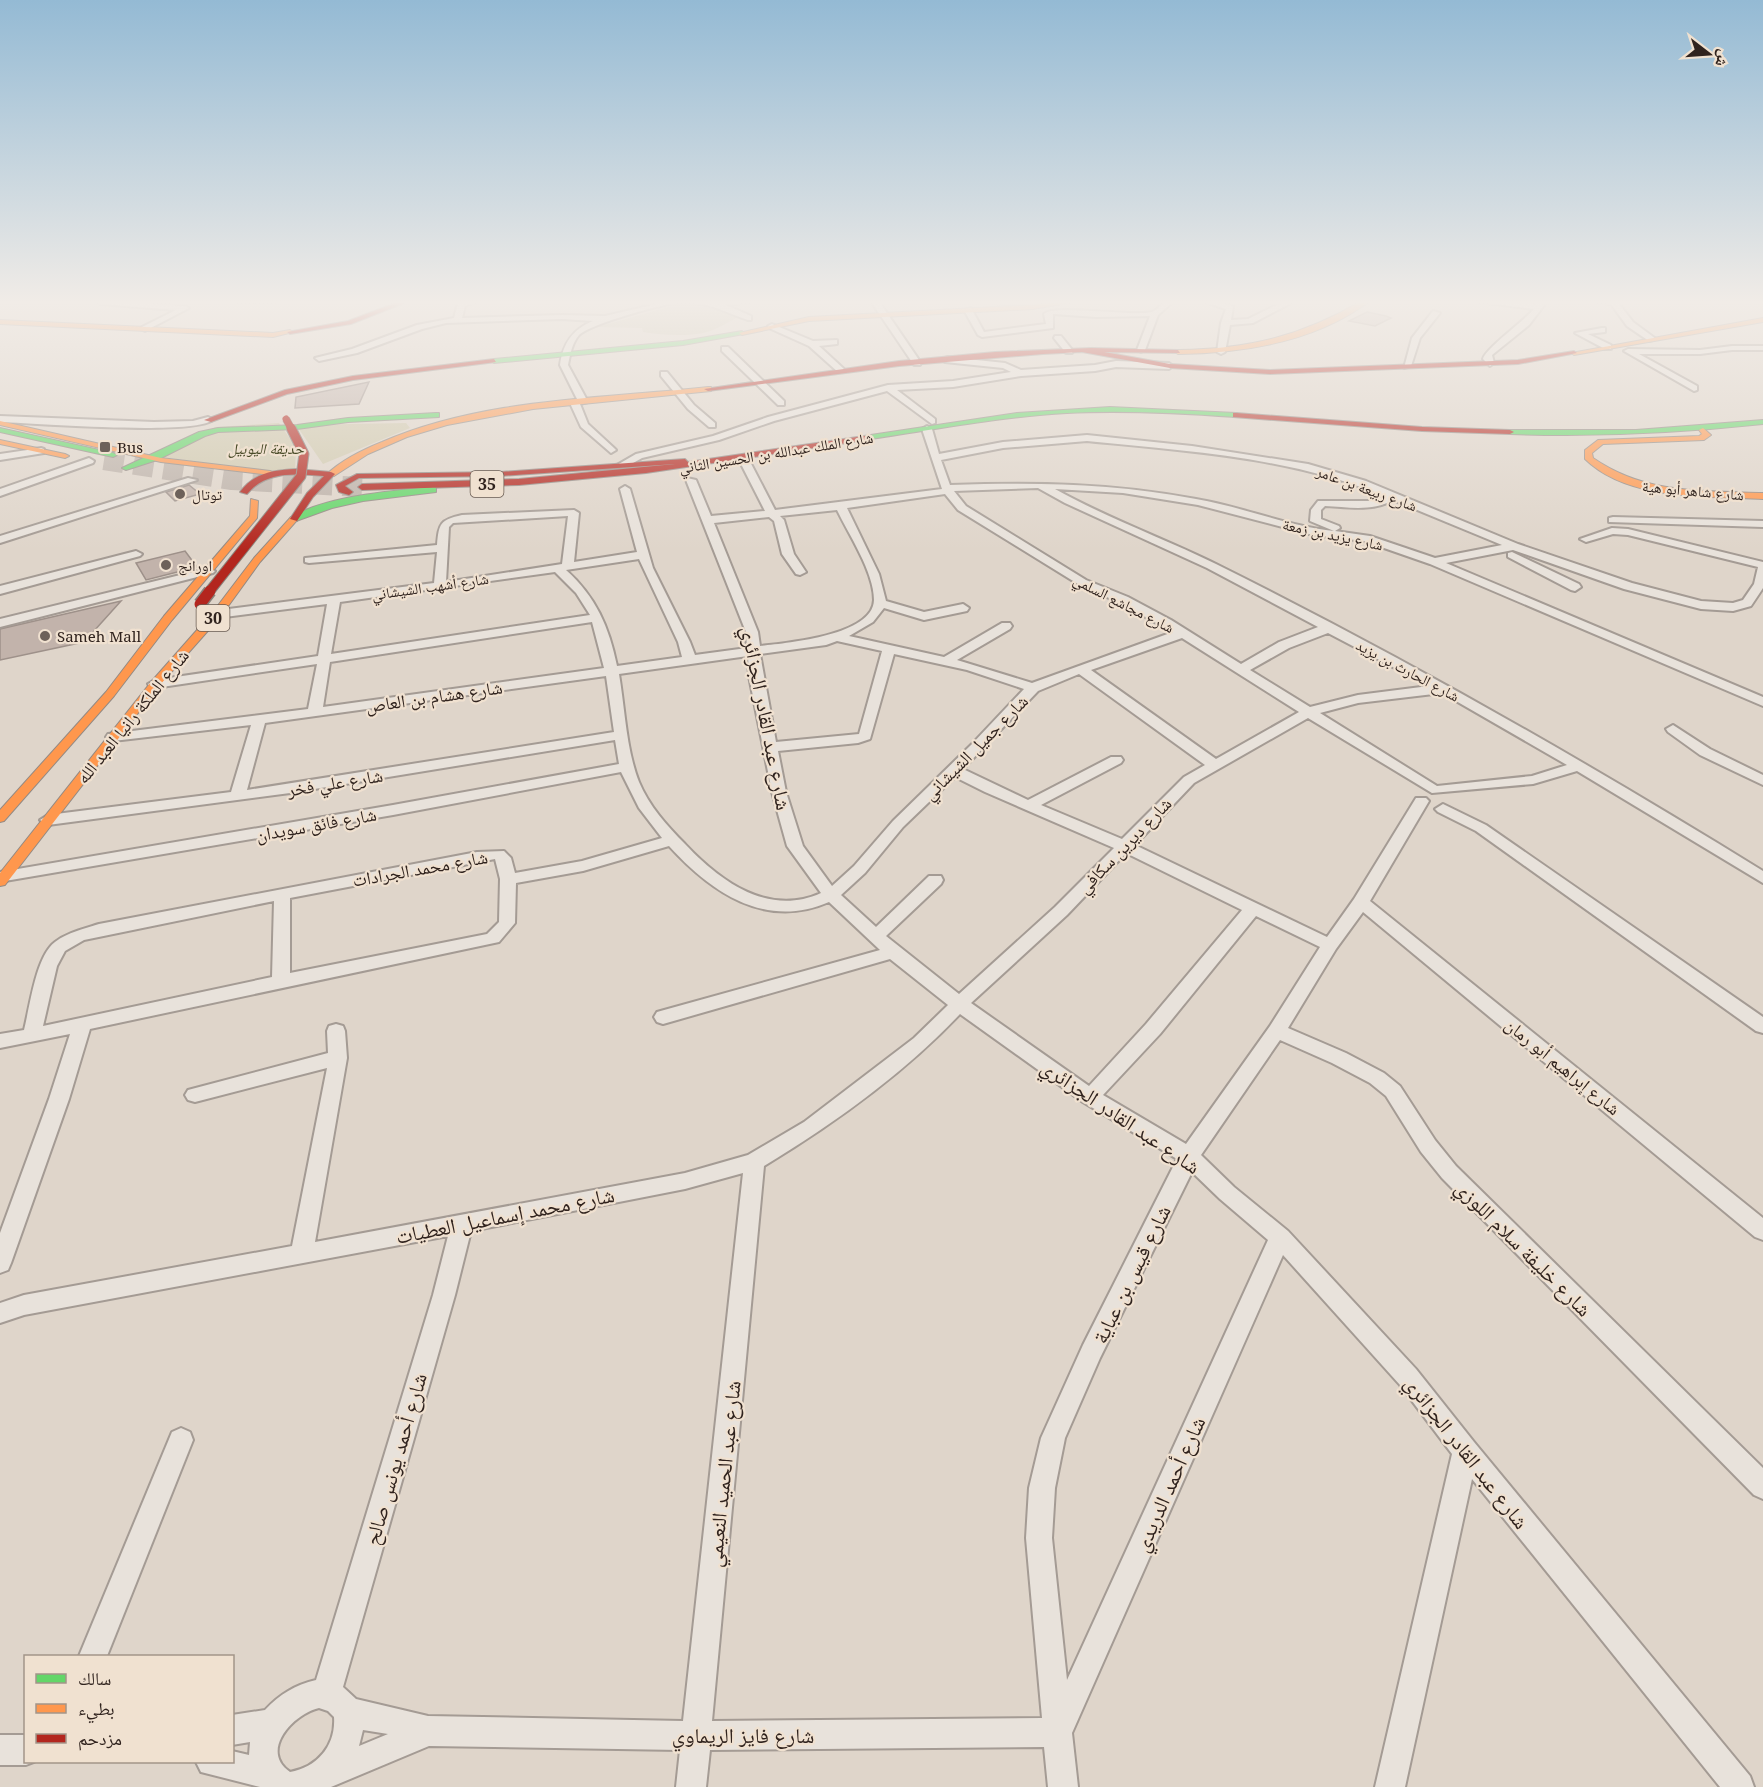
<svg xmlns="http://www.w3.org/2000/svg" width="1763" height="1787" viewBox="0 0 1763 1787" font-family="'Noto Serif','Noto Naskh Arabic',serif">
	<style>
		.green { fill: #d0c9ae }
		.cemetery { fill: #cac4ad }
		.building { fill: #c2b3ab; stroke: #9e918a; stroke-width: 1.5 }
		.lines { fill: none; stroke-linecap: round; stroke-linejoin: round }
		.highway-tunnel { stroke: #bcb1a8; stroke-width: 20; stroke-dasharray: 20 10; stroke-linecap: butt }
		.street-casing { stroke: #a49b94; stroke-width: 4 }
		.fast-casing { stroke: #938a84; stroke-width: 2 }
		.slow-casing { stroke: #938a84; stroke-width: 2 }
		.jam-casing { stroke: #938a84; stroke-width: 2 }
		.street { fill: #e8e2db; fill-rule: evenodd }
		.fast { fill: #63d668; fill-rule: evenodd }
		.slow { fill: #ff974d; fill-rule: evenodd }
		.jam { fill: #b3261e; fill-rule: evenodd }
		.jam-bridge-far2-casing { stroke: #89817a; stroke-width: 8; stroke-linecap: butt }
		.jam-bridge-far1-casing { stroke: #89817a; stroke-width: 11; stroke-linecap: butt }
		.jam-bridge-casing { stroke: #89817a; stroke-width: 14; stroke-linecap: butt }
		.jam-bridge-far2 { stroke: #b3261e; stroke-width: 7 }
		.jam-bridge-far1 { stroke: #b3261e; stroke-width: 9 }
		.jam-bridge { stroke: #b3261e; stroke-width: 11 }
		.poi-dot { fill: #6d615a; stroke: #f0e1d0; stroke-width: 2 }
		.labels { text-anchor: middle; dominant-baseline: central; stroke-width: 4.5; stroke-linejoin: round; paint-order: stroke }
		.far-poi-label { font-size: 15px; fill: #30231e; stroke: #f0e1d0; text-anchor: start }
		.far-park-label { font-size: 15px; font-style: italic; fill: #484a27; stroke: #f0e1d0 }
		.far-street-label { font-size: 15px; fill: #30231e; stroke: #f0e1d0 }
		.shield { fill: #f0e1d0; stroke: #6a5c53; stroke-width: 1.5 }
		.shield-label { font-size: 16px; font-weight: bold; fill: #30231e }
		.street-label { font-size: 18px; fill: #30231e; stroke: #f0e1d0 }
		.near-street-label { font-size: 21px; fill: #30231e; stroke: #f0e1d0 }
	</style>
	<rect width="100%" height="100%" fill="#dfd5ca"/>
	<!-- green -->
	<g class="green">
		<polygon points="279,423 296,447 295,471 264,472 164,457 215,427"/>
		<polygon points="406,423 410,428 323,464 296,425"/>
	</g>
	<!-- cemetery -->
	<path class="cemetery" d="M686,302l33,4 19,11c-10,5 -20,12 -31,15 -19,5 -45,3 -64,0l-1,-4 -45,-1z"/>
	<!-- building -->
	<g class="building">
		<polygon points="1367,312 1386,316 1391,318 1375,326 1349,321"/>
		<polygon points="369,382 359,404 295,408 296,397"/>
		<polygon points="189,485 200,494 175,501 166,492"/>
		<polygon points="185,551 197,567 146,580 136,563"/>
		<polygon points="121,601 84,642 0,660 0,629"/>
	</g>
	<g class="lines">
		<!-- highway-tunnel -->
		<polyline class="highway-tunnel" points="104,460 232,480 362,487"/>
		<defs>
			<g id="street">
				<polygon points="97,300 185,306 189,308 145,331 141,329 142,327 176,310 100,304"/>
				<polygon points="232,300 279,300 275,302 236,302"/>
				<path d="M469,300h12l-16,6 -3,12 100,-3 43,1 69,-16h91l-39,5 25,11v4h-3c-21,-7 -38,-17 -61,-18 -17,-1 -97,22 -108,33 -7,8 -9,20 -11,30l20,37 -8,2 8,20 26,24 2,2 -5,3 -30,-26 -11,-24 8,-2 -18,-36c3,-22 13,-36 33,-44l-31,-2 -116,4 -24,6 -65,24 -38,8 -4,-3 37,-9 65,-24 37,-7 4,-15z"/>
				<polygon points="870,300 878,300 921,363 920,365 914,365"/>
				<path d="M1166,300h9l-17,15 -13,35 -4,2 -4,-2 13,-34 -54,1 -43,-3v14l-71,9 -4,-2 -14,-25 7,-2 13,24 62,-8 -2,-10c11,-10 87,3 108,-2 5,-2 10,-8 14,-12z"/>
				<polygon points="1199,300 1212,300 1233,306 1231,320 1248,319 1287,300 1297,300 1253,323 1230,325 1225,352 1221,354 1217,352 1221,323 1226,309"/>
				<path d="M1463,300l74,4 3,-4h8l-19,25 -37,30 2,8 -4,3 -7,-7c2,-10 41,-38 51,-50z"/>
				<polygon points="1586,300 1616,300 1633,322 1656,339 1649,341 1627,326 1611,304"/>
				<polygon points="1433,311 1440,313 1420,338 1411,366 1404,368 1412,338"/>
				<polygon points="772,324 813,341 837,340 837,344 819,346 845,370 838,372 809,346 769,328 768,326"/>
				<polygon points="1602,328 1605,328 1605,332 1588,334 1611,345 1611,349 1605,349 1575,333"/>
				<polygon points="1055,336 1061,336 1073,351 1072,353 1066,353 1054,338"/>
				<polygon points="1732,346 1763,346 1763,350 1732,350 1700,354 1639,354 1697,386 1697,390 1694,391 1624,351 1628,349 1700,350"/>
				<polygon points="722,347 728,347 784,401 784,405 778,405 722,351"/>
				<polygon points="948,357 1005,363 1021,370 1095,365 1116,361 1169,363 1173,366 1169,369 1116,367 1095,371 1021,376 953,387 897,390 935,419 935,423 932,424 887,391 774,421 719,440 642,458 626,467 617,465 636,454 713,436 768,417 888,385 953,381 1011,372 1003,368 945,362 945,358"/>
				<polygon points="661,372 667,372 694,405 715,423 715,427 709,427 688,409 661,376"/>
				<path d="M0,416l154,6 39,-1 15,-4 5,3c-22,16 -177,3 -213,2z"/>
				<path d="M927,426l5,3 7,25 64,-12 84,-7 105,11 116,18 58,17 152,63 114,39 69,18 32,2 10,-3 11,-16 4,-17 -130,-32 -15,-1 -27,8 -6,-3 32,-11 16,1 135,33v26l-12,18 -18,5 -32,-2 -77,-20 -111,-39 -67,13 317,134v9l-333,-142 -66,-23 -51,-6 -115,-30 -75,-12 -68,-4c52,29 108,49 161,75 187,93 369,197 547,307v12l-186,-112 -44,13 -101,9 -124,-75 -114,65 -59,62 192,92 27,-38 62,-101h10l3,3 -59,100 393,317v22l-8,-3 -392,-325 -27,37 -48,79 58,25 38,20 16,13 35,54 21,26 307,302v31l-9,-4 -312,-317 -21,-26 -35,-56 -16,-13 -38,-20 -52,-23 -79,115 33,32 54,44 128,138 58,73 276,334 4,11h-34l-248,-308 -67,308h-30l77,-333 -52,-69 -117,-130 -211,478 6,54h-30l-4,-40 -334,3 -4,37h-30l4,-37 -251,-4 -98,41h-71l-59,-15 -5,-10h36v-11l17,4 1,-13 -18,3v-30l33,-5c15,-16 30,-25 51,-30l117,-385 15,-59 -424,79 -24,8v-20l24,-8 268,-49 35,-178 -132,34 -7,-2 -3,-5 3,-5 140,-37 -1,-22 2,-5 7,-2 7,2 2,5 2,27 -32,184 370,-69 63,-18 56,-33 110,-84 34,-33 -58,-46 -227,65 -6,-2 -3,-5 3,-5 223,-62 -51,-48c-64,28 -118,-10 -160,-56l-86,25 -67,12 -1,40 -16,19 -409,87 -21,70 -58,164 -3,7 -8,3v-40l49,-134 21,-65 -70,14v-14l24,-4c6,-24 12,-74 31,-88 13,-10 29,-13 44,-18l378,-72 27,-1 7,7 4,15 67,-12 80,-23 -23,-30 -18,-36 -228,43 -388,66 -5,-1v-8l393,-67 226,-41 -4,-24 -325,53 -242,32 -8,-5 8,-5 183,-23 20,-67 -138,16 -5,-1 -2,-3 2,-3 200,-25 9,-45 -162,24 -5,-1 -2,-3 7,-4 163,-24 9,-52 -110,14 -4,-1v-6l221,-28 3,-31 -128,11 -4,-1v-4l132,-13c2,-22 3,-25 25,-30l112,-5 5,3 -5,49 63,-10 -17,-63 5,-3 5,3 23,79 37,74 5,13 52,-7 -1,-16 -60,-152 1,-2 9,2 15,36 54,-5 -27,-53 5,-3 5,3 27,52 167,-21 -20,-60zM1087,441c100,10 204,16 297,55l-11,5h-55l-7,9 -1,11 24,10c-47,-5 -91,-24 -138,-32 -84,-16 -161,-17 -246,-14l-9,-25 62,-12zM1038,488l27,15 142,65 111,59 -39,15 -38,22 -70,-44 -43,-23 -42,-17 -120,-74 -12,-15zM945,494l13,16 120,74 42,19 53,29 -141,51 -75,-23 53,-31 2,-3 -2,-3h-8l-58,34 -95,-21 24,-14 11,-14 40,12 43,-9 2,-3 -6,-4 -39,8 -38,-11 -7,-27 -32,-66zM1393,500l109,45 -67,13 -65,-22 -35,-5 5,-3 -1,-2 -18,-7v-9l4,-4c22,1 48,6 68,-6zM837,510c12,25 37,62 37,90 -1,36 -89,43 -114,46l-2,-14 -44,-109 55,-6 5,4 8,33 14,20 4,1 6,-3 -12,-18 -10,-34 -4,-4zM568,516l-6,48 -116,18 3,-55 4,-4zM639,559l39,83 4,15 -65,9c-8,-39 -21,-69 -51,-96zM555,572l21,21 14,22 -259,39 9,-52zM592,622l12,46 -281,39 7,-45zM1328,633l101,53 -71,9 -48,12 -60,-37 39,-22zM1182,638l117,74 -83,47 -125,-89zM837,641l45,10 -23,83 -83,8 -16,-88 66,-9zM894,654l73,16 57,19 -52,55 -79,77 -39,45 -22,20 -29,-40 -17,-54 -8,-41 80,-8 12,-4zM748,656l1,20 23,116 15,54 34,47c-53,24 -101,-12 -136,-49 -18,-18 -36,-38 -46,-62 -13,-33 -14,-73 -20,-108zM1079,674l126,91 -21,12 -62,62 -81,-34 80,-42 2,-3 -2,-3h-10l-83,43 -65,-31 75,-78zM606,676l8,56 -367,58 18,-67zM1442,693l14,8 111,64 -35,11 -95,10 -117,-73 38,-10zM955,777l30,15 129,56 -59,59 -96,87 -73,-58 55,-52 2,-4 -2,-4h-12l-53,51 -35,-32 24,-22 38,-46zM1126,853l116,57 -96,114 -57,62 -118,-83 96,-88zM495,859l5,20 -1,43 -12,12 -197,39v-75zM274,901l-2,76 -229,49 14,-60 8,-15 19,-11zM1256,916l64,31 -50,79 -84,118 -83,-49 57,-61zM960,1014l123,88 94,57 -94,186 -42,93 -12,50 -3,50 16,180 -330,3 52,-555c71,-43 139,-92 196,-152zM1192,1172l28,27 48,41 -201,440 -15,-142 3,-50 10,-50 35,-80zM743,1173l-60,548 -255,-5 -72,-17 -13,-12 112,-392 16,-64 214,-42zM319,1708l9,3 6,6c2,28 -16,50 -44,55 -31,-21 3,-58 29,-64zM363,1730l25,4 -29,12z"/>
				<polygon points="41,448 44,449 44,453 0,460 0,454"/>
				<polygon points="89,458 94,461 93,463 0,496 0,489"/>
				<polygon points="188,478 197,480 0,543 0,536"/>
				<polygon points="1613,517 1763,521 1763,527 1609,522 1609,518"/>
				<polygon points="136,551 142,554 140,556 0,594 0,586"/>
				<polygon points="1512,552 1579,584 1581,587 1575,591 1571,590 1508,557 1508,553"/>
				<polygon points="209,568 215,571 213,573 0,627 0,619"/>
				<polygon points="1673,725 1710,749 1763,775 1763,785 1700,755 1668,732 1666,729"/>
				<polygon points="1443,804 1486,825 1763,1017 1763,1033 1756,1031 1476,831 1438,812 1435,809"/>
				<polygon points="181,1428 190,1432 193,1440 107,1656 79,1656 172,1432"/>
				<polygon points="0,1735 26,1735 26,1762 34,1762 26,1765 0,1765"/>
			</g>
			<g id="fast">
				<polygon points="742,331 744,334 683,345 494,363 491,361 494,359 683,341"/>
				<path d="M1110,407l126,6 4,2 -4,2c-56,-4 -112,-7 -169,-4 -68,4 -135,17 -203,27l-4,-2 4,-2 153,-23z"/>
				<polygon points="436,413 439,413 439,417 348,422 297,429 218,432 205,436 157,460 126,470 122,468 199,432 218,428 297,425 348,418"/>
				<path d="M1763,420v4c-84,9 -168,13 -253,10l-4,-2 4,-2h126z"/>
				<polygon points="0,428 113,453 117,455 113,457 0,432"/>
				<path d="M433,487l3,1v4l-73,9 -31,7 -36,13 -4,-3c26,-21 106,-28 141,-31z"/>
			</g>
			<g id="slow">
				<polygon points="1068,300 1086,300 1033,309 809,321 742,335 739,333 809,317 1033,305"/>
				<path d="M1363,300h8c-54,42 -127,53 -193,54l-3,-2 3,-2c71,-1 124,-14 185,-50z"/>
				<polygon points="1763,318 1763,322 1574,355 1571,353"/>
				<polygon points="0,320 273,333 290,330 293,332 273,337 0,324"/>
				<path d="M708,387h3v4l-178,18 -86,16 -40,12 -39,17 -34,22 -7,-2c15,-14 35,-24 55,-32 101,-44 217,-43 326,-55z"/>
				<polygon points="0,421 161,458 270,471 274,473 270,475 161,462 0,425"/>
				<path d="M1703,428l8,7 -7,5 -101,4 -11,9 1,5c52,36 109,33 170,35v6c-56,-3 -135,2 -178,-40v-9l13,-10 101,-4 3,-2 -3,-4z"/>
				<polygon points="0,440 65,454 69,456 65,458 0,444"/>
				<polygon points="251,499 258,501 257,518 172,620 114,696 4,821 0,822 0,810 106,692 164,616 250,516"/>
				<polygon points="291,517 298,519 260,562 221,616 159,686 5,885 0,886 0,873 151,682 213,612 254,558"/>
			</g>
			<g id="jam">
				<polygon points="403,300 412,300 351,324 290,334 287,332 348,321"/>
				<polygon points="1091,348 1178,350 1180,353 1104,352 1170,364 1270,370 1518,360 1574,351 1577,353 1518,364 1270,374 1170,368 1082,352 1043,354 899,366 708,391 704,389 899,361 995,352"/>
				<polygon points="494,359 496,362 353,380 287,394 211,422 204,420 285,390 353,376"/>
				<polygon points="1236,413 1422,427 1510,430 1514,432 1510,434 1422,431 1233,417 1233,413"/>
				<polygon points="864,436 867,436 867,440 646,473 519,485 362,490 358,487 362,484 519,479 675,464 500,476 359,478 345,486 353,492 349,495 339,492 336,485 357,474 500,472 685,459 688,462"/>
				<path d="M296,469l35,3 4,2 -22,23 -16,24 -7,-2 17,-26 17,-17c-28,-2 -57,-6 -77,18l-7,-2c14,-19 33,-22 56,-23z"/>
			</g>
		</defs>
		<!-- street casing -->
		<use href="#street" class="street-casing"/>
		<!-- fast casing -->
		<use href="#fast" class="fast-casing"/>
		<!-- slow casing -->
		<use href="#slow" class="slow-casing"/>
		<!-- jam casing -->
		<use href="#jam" class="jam-casing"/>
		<!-- street -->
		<use href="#street" class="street"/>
		<!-- fast -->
		<use href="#fast" class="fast"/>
		<!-- slow -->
		<use href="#slow" class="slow"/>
		<!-- jam -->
		<use href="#jam" class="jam"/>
		<defs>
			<polyline id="jam-bridge-far2" points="286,419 292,430"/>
			<polyline id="jam-bridge-far1" points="209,592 301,476 304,454 291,428"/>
			<polyline id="jam-bridge" points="200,604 210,591"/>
		</defs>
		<!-- jam-bridge-far2 casing -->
		<use href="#jam-bridge-far2" class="jam-bridge-far2-casing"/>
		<!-- jam-bridge-far1 casing -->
		<use href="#jam-bridge-far1" class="jam-bridge-far1-casing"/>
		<!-- jam-bridge casing -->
		<use href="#jam-bridge" class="jam-bridge-casing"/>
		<!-- jam-bridge-far2 -->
		<use href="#jam-bridge-far2" class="jam-bridge-far2"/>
		<!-- jam-bridge-far1 -->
		<use href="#jam-bridge-far1" class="jam-bridge-far1"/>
		<!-- jam-bridge -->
		<use href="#jam-bridge" class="jam-bridge"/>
	</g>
	<!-- sky -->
	<linearGradient id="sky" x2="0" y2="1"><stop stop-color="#94bad4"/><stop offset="0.55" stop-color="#f1ece7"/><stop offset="1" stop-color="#f1ece7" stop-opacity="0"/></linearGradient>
	<rect width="1763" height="550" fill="url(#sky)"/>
	<!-- markers -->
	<g class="poi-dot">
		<rect x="99" y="441" width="12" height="12" rx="3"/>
		<circle cx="180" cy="494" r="6"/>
		<circle cx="166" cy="565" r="6"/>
		<circle cx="45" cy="636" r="6"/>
	</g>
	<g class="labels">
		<!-- far-poi labels -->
		<g class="far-poi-label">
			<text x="117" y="447">Bus</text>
			<text x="192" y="494">توتال</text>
			<text x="178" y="565">اورانج</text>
			<text x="57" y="636">Sameh Mall</text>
		</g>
		<!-- far-park labels -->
		<g class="far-park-label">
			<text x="266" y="448">حديقة اليوبيل</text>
		</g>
		<!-- far-street labels -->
		<g class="far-street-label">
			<text transform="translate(776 452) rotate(-9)">شارع الملك عبدالله بن الحسين الثاني</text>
			<text transform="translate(1367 488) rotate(20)">شارع ربيعة بن عامر</text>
			<text transform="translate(1693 490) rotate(5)">شارع شاهر أبو هية</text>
			<text transform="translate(1333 534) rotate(12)">شارع يزيد بن زمعة</text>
			<text transform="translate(430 586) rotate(-8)">شارع أشهب الشيشاني</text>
			<text transform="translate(1124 603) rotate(27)">شارع مجاشع السلمي</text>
			<text transform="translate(1408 670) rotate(28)">شارع الحارث بن يزيد</text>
		</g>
		<!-- shield labels -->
		<g class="shield">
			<rect x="470.5" y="471" width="33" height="26" rx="4.5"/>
			<rect x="196.5" y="605" width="33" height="26" rx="4.5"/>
		</g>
		<g class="shield-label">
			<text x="487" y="484">35</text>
			<text x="213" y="618">30</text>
		</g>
		<!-- street labels -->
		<g class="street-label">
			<text transform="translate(434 696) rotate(-8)">شارع هشام بن العاص</text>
			<text transform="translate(132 716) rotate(-51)">شارع الملكة رانيا العبد الله</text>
			<text transform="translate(975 747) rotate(-45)">شارع جميل الشيشاني</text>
			<text transform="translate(335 782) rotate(-9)">شارع علي فخر</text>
			<text transform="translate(316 824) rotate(-10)">شارع فائق سويدان</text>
			<text transform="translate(1124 845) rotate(-46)">شارع ديرين سكافي</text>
			<text transform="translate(420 868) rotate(-10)">شارع محمد الجرادات</text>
			<text transform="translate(1563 1066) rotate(39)">شارع إبراهيم أبو رمان</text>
		</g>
		<!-- near-street labels -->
		<g class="near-street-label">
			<text transform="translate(767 718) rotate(79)">شارع عبد القادر الجزائري</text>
			<text transform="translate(1121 1116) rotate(34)">شارع عبد القادر الجزائري</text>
			<text transform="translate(505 1215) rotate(-11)">شارع محمد إسماعيل العطيات</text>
			<text transform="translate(1524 1248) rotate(45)">شارع خليفة سلام اللوزي</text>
			<text transform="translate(1131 1274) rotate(-64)">شارع قيس بن عباية</text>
			<text transform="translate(1467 1452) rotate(52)">شارع عبد القادر الجزائري</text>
			<text transform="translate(395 1459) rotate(-74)">شارع أحمد يونس صالح</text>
			<text transform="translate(723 1474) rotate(-84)">شارع عبد الحميد النعيمي</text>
			<text transform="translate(1169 1484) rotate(-66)">شارع أحمد الدريدي</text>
			<text x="743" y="1735">شارع فايز الريماوي</text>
		</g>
	</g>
	<!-- legend -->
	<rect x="24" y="1655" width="210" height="108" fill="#f0e1d0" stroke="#a39589" stroke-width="1.5"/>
	<rect x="36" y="1674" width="30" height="9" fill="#63d668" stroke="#a39589" stroke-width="1.5"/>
	<text x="78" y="1685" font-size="18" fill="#30231e">سالك</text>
	<rect x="36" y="1704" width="30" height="9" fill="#ff974d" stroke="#a39589" stroke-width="1.5"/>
	<text x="78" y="1715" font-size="18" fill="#30231e">بطيء</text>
	<rect x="36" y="1734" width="30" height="9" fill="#b3261e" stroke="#a39589" stroke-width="1.5"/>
	<text x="78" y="1745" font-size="18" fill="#30231e">مزدحم</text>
	<!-- north arrow -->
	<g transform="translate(1709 54) rotate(107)" stroke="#f0e1d0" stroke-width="4.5" paint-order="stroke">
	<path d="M0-4.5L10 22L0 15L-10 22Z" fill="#30231e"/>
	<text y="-9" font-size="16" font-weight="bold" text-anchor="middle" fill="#30231e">ش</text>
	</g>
</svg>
